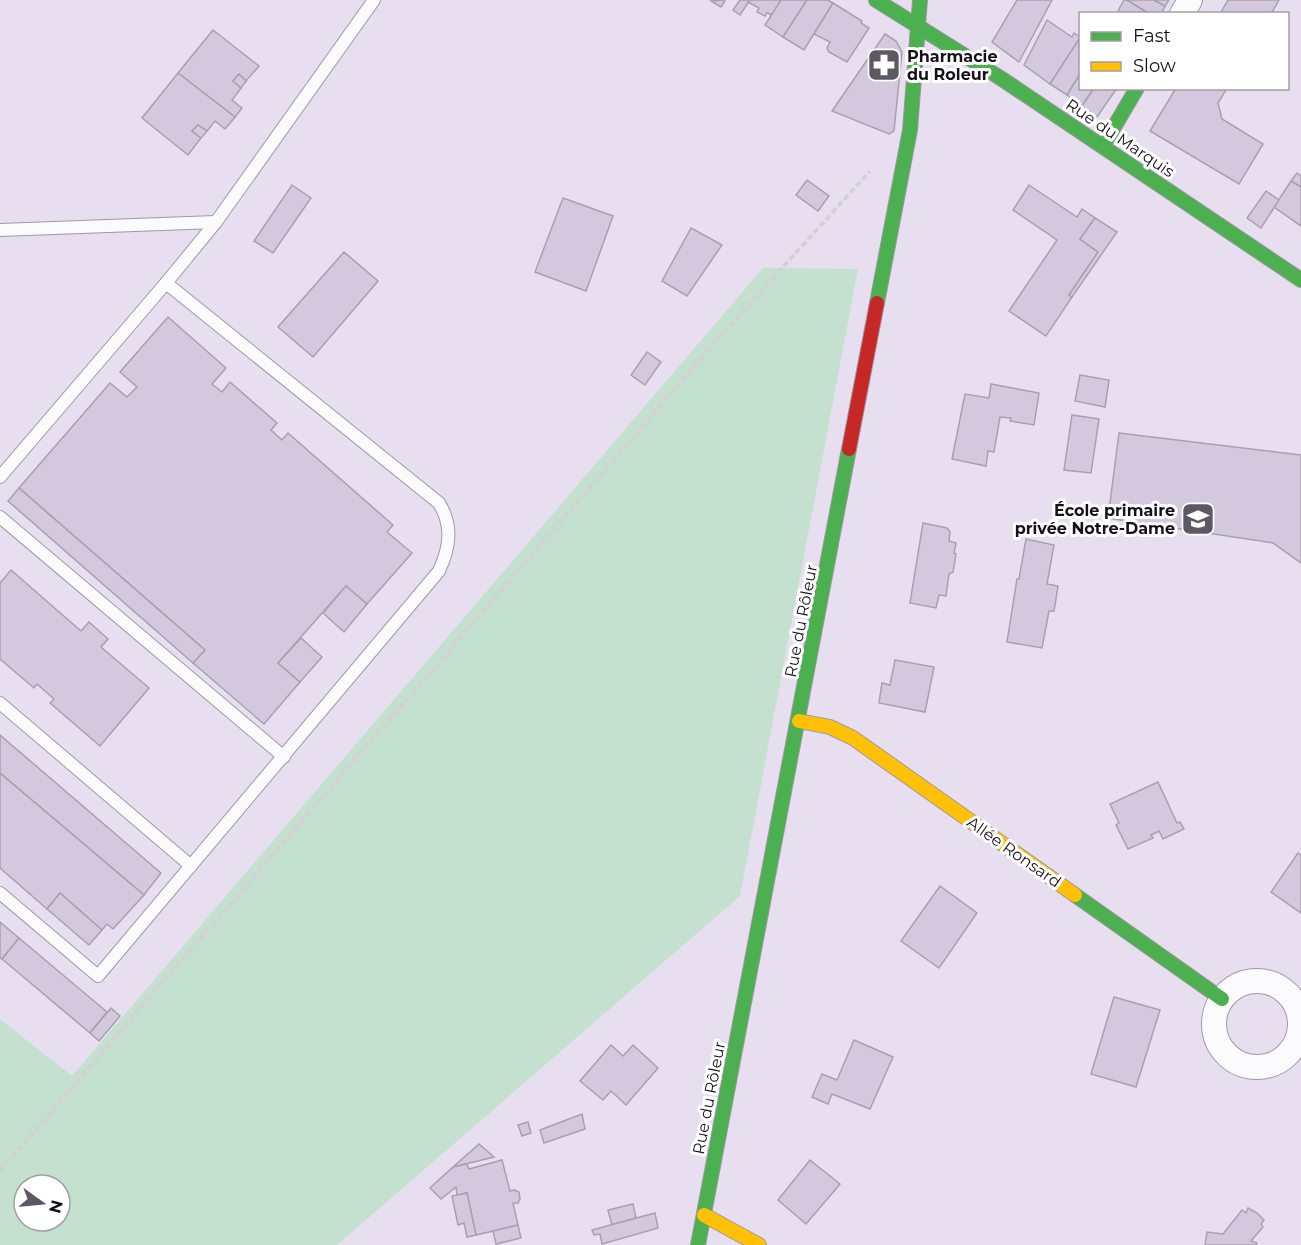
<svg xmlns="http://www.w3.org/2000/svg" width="1301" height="1245" viewBox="0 0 1301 1245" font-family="Montserrat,sans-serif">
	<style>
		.green { fill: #c4e1cf; fill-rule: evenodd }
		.building { fill: #d4c8df; stroke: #a7a1ae; stroke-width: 1.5 }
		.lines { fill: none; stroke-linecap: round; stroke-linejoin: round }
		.lane-casing { stroke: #9f99a5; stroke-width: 14 }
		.street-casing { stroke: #9f99a5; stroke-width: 26 }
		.fast-casing { stroke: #9f99a5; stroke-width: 16 }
		.slow-casing { stroke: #9f99a5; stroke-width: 16 }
		.jam-casing { stroke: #9f99a5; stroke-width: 16 }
		.path { stroke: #d3d1d6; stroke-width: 4; stroke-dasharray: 6 3; stroke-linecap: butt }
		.lane { stroke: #fbfafd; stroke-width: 12 }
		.street { stroke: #fbfafd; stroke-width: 24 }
		.fast { stroke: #4caf50; stroke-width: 14 }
		.slow { stroke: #ffc107; stroke-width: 14 }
		.jam { stroke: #c62828; stroke-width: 14 }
		.labels { text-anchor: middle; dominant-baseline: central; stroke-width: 6; stroke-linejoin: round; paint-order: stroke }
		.poi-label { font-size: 16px; font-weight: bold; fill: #15101a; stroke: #fff; text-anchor: start }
		.street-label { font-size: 16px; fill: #15101a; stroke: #fff }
	</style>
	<rect width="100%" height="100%" fill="#e7dfef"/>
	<!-- green -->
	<path class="green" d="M763,268l95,1 -118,627 -403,349h-337v-226l72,57zM24,1185h36v36h-36z"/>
	<!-- building -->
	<g class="building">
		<polygon points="723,0 725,1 721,7 711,1"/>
		<polygon points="740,0 750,0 740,15 733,10"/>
		<polygon points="750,0 781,0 772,15 767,13 765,16 757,12 759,8 748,2"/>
		<polygon points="781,0 807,0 783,37 765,25"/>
		<polygon points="807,0 828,0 833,3 804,50 783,37"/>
		<polygon points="1017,0 1052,0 1019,62 992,42"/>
		<polygon points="1124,0 1127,0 1150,14 1122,14 1118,11"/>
		<polygon points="1127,0 1154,0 1165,6 1161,14 1150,14"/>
		<polygon points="1154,0 1169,0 1165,6"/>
		<polygon points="1228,0 1279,0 1271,14 1220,14"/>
		<polygon points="833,3 862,21 861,23 869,28 847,62 829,52 827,48 830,42 814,34"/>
		<polygon points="1047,20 1072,37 1074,33 1080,37 1076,46 1050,84 1024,65"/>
		<polygon points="213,30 259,66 246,81 239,74 233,81 241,88 232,100 242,108 235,117 178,73"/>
		<polygon points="885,34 896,41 902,52 894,131 889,134 832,111"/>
		<polygon points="1079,39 1080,74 1067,95 1050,84"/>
		<polygon points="178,73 235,117 225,129 215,121 207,131 198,125 192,131 201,138 188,155 142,118"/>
		<polygon points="239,74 246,81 241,88 233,81"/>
		<polygon points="1080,74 1080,88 1094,88 1082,106 1067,95"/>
		<polygon points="1094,88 1117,88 1097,117 1082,106"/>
		<polygon points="1176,88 1227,88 1218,103 1222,119 1263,144 1239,184 1150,131"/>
		<polygon points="198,125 207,131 201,138 192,131"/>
		<polygon points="1297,173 1301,176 1301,187 1291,181"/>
		<polygon points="807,180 829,196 818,211 796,195"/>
		<polygon points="1291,181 1301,187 1301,226 1274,207"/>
		<polygon points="292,185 311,198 273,253 254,241"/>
		<polygon points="1029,185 1077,217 1082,209 1095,218 1080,239 1098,252 1069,295 1072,297 1046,336 1009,311 1057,240 1013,210"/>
		<polygon points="1266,191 1279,200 1261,228 1247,218"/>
		<polygon points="563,198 613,216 586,291 535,272"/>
		<polygon points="1095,218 1117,232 1072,297 1069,295 1098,252 1080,239"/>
		<polygon points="691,228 722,245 687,296 662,281"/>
		<polygon points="344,252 378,281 313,357 278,327"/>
		<polygon points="168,317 226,368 212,384 222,392 230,382 277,423 271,430 282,440 288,433 393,525 387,532 412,553 367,604 346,586 278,663 300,682 264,724 193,663 205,650 19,488 110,383 127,397 137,387 120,372"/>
		<polygon points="647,352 661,362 645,385 631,375"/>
		<polygon points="1080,375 1109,380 1105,407 1075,401"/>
		<polygon points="991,384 1039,393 1034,425 1010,421 1011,418 1000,417 994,452 988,451 986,466 952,459 965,394 989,398"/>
		<polygon points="1072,415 1099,419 1091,473 1064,470"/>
		<polygon points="1119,433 1301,455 1301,563 1273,543 1108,518"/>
		<polygon points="19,488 205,650 193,663 8,501"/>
		<polygon points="923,523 947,528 950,532 949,541 956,543 954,553 956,554 953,572 949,574 946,596 939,595 936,608 910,603"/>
		<polygon points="1026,539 1054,545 1047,584 1058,586 1054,611 1049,611 1042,648 1007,642 1017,579 1019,579"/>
		<polygon points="11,570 81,631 89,622 108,639 101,647 149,688 100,746 50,703 54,699 37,684 34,688 0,659 0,583"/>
		<polygon points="346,586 367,604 344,632 323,613"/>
		<polygon points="301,638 322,657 300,682 278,663"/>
		<polygon points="895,660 934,667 925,712 879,703 882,683 890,685"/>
		<polygon points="0,735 161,873 144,895 0,773"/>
		<polygon points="0,773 144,895 113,929 107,924 102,930 60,893 47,909 0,868"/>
		<polygon points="1158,782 1177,823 1180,822 1184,829 1163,839 1159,831 1151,835 1153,838 1128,849 1116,825 1119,823 1110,804"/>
		<polygon points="1298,853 1301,855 1301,913 1271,892"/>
		<polygon points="940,886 977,913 939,968 901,941"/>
		<polygon points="60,893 102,930 89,945 47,909"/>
		<polygon points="0,922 19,938 2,959 0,958"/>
		<polygon points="19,938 107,1012 90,1033 2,959"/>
		<polygon points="1114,997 1160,1010 1136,1087 1091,1074"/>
		<polygon points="111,1008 120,1016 99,1041 90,1033"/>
		<polygon points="854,1040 893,1057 870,1109 832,1094 828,1104 812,1097 822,1074 837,1080"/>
		<polygon points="611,1045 623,1056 633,1045 658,1068 626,1105 611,1091 603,1100 580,1081"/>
		<polygon points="582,1114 585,1129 544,1143 540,1130"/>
		<polygon points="528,1122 531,1133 522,1136 518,1125"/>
		<polygon points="479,1144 494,1157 453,1167"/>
		<polygon points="502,1160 510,1191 514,1190 519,1192 520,1199 518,1203 513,1203 518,1225 476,1235 467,1193 457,1195 456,1187 441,1199 430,1188 453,1167 467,1164 469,1169"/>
		<polygon points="810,1160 840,1184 806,1224 778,1200"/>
		<polygon points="467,1193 476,1235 467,1237 464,1223 458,1225 452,1196"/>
		<polygon points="633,1204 636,1218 612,1225 608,1210"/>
		<polygon points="1248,1208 1257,1213 1264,1220 1261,1224 1263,1227 1251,1241 1257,1243 1256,1245 1205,1245 1207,1232 1223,1234 1242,1210 1246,1213"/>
		<polygon points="655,1213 658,1228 602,1244 600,1234 594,1235 592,1230"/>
		<polygon points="518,1225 521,1238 496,1244 493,1231"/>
	</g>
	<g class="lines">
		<defs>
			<g id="lane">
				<polyline points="0,230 216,222"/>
				<polyline points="0,477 166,283 216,222 374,0"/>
				<polyline points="0,517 284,757"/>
				<polyline points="0,703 191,866"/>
				<path d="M0,893l98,83 341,-405c11,-24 14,-45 0,-68l-273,-220"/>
			</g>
			<g id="street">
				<polyline points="1182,14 1190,0"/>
				<circle cx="1257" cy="1024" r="43"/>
			</g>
			<g id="fast">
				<polyline points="876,0 1002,79 1301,280"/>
				<polyline points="1103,146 1137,88"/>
				<polyline points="877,303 910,130 920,0"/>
				<polyline points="1075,895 1222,999"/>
				<polyline points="698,1245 849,449"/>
			</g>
			<g id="slow">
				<polyline points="799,721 830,727 853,738 1075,895"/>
				<polyline points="704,1215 759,1245"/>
			</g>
			<polyline id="jam" points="849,449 877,303"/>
		</defs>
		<!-- lane casing -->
		<use href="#lane" class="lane-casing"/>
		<!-- street casing -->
		<use href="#street" class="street-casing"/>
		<!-- fast casing -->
		<use href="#fast" class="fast-casing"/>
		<!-- slow casing -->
		<use href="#slow" class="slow-casing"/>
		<!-- jam casing -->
		<use href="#jam" class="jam-casing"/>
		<!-- path -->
		<polyline class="path" points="0,1171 724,332 870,171"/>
		<!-- lane -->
		<use href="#lane" class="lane"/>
		<!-- street -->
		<use href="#street" class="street"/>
		<!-- fast -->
		<use href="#fast" class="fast"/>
		<!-- slow -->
		<use href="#slow" class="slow"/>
		<!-- jam -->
		<use href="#jam" class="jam"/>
	</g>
	<!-- icons -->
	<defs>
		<symbol id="pharmacy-square" viewBox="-11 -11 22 22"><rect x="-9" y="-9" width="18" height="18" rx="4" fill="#5e5865" stroke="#fff"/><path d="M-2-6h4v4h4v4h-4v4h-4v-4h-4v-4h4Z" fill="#fff"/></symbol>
		<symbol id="school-square" viewBox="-11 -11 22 22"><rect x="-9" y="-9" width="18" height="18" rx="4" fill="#5e5865" stroke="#fff"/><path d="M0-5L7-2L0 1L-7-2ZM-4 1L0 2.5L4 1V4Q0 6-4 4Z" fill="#fff"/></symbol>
	</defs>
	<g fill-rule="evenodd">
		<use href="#pharmacy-square" x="865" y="46" width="38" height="38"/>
		<use href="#school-square" x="1179" y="500" width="38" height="38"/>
	</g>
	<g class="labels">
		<!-- poi labels -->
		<g class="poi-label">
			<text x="907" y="56">Pharmacie<tspan x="907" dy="18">du Roleur</tspan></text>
			<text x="1175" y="510" text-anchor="end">École primaire<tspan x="1175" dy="18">privée Notre-Dame</tspan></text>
		</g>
		<!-- street labels -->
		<g class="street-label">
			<text transform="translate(1120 138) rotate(34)">Rue du Marquis</text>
			<text transform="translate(801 621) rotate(-79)">Rue du Rôleur</text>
			<text transform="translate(1014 852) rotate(35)">Allée Ronsard</text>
			<text transform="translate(709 1098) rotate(-79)">Rue du Rôleur</text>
		</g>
	</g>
	<!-- legend -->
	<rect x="1079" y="12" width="210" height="78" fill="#ffffff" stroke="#a19fa3" stroke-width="1.5"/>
	<rect x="1091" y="32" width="30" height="9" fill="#4caf50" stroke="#a19fa3" stroke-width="1.5"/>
	<text x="1133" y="42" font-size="18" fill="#15101a">Fast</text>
	<rect x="1091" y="62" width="30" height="9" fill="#ffc107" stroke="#a19fa3" stroke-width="1.5"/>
	<text x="1133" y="72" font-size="18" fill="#15101a">Slow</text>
	<!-- north arrow -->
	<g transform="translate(42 1203) rotate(105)"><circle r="28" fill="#ffffff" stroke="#a19fa3" stroke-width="1.5"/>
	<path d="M0-4.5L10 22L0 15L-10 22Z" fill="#5e5865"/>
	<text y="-9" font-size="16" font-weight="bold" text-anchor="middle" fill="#15101a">N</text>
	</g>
</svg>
